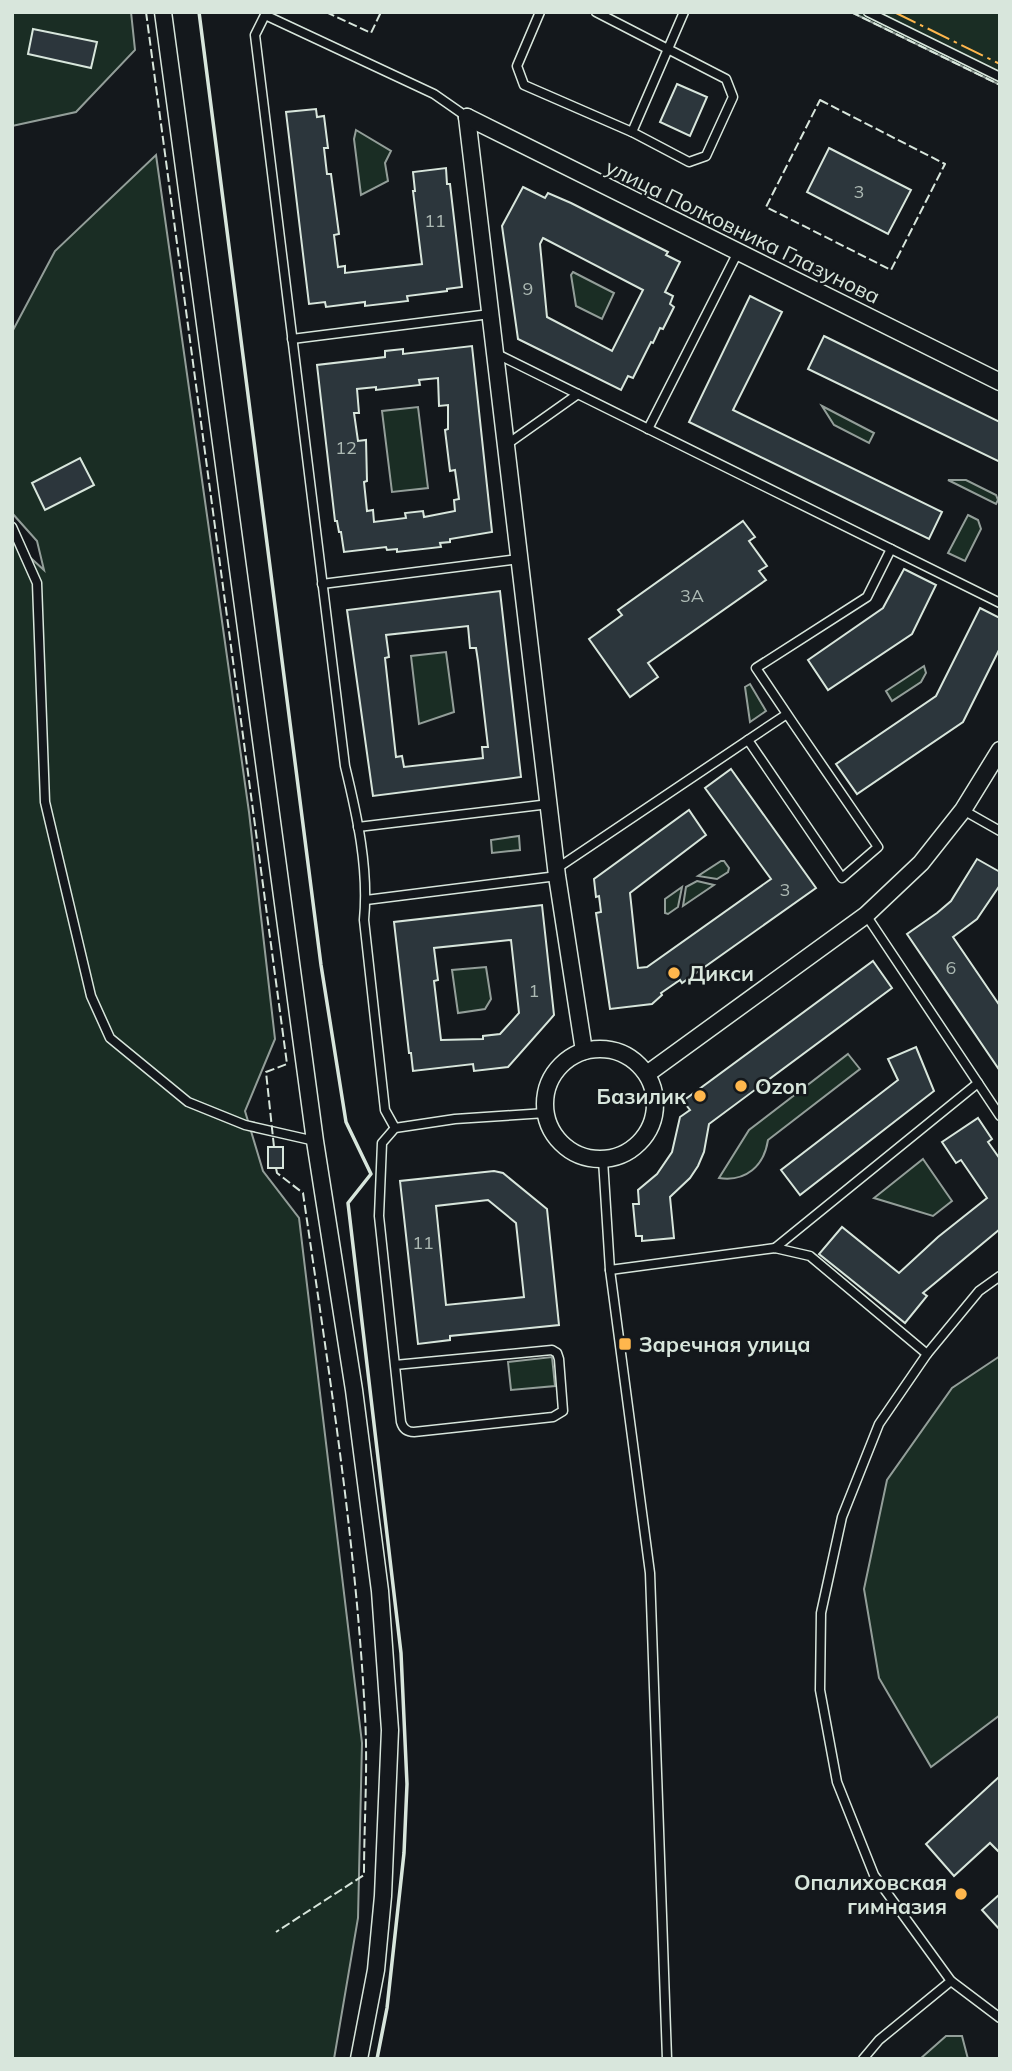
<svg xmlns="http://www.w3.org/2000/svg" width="1012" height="2071" viewBox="0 0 1012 2071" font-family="Mulish,sans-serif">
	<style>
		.green { fill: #1a2d24; stroke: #939e99; stroke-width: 2 }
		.building { fill: #2c363c; stroke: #d8e6dc; stroke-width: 2; fill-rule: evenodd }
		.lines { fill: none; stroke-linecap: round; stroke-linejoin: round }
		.lane-casing { stroke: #d8e6dc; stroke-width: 11 }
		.street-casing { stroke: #d8e6dc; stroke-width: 19 }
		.lane { stroke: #14181c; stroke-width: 8 }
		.street { stroke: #14181c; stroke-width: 16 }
		.fence { stroke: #d8e6dc; stroke-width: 2; stroke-dasharray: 9 3.5; stroke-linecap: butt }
		.wall { stroke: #d8e6dc; stroke-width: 3.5 }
		.power { stroke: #ffb74d; stroke-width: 2; stroke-dasharray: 24 5 3.5 5; stroke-linecap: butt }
		.poi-dot { fill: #ffb74d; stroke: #14181c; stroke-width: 2.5 }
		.labels { text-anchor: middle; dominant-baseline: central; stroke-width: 5; stroke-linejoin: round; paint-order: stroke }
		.number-label { font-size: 18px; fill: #adbab4 }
		.street-label { font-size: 21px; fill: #d8e6dc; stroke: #14181c }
		.poi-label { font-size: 21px; font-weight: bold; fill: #d8e6dc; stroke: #14181c; text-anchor: start }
	</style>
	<rect width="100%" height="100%" fill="#14181c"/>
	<!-- green -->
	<g class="green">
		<polygon points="12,12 131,12 135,50 76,112 12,126"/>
		<polygon points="851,12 1000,12 1000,85"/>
		<polygon points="356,130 391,151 385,163 388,181 361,195 354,139"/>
		<polygon points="156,155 249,812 275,1039 245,1111 263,1171 299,1218 362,1743 358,1918 334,2059 12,2059 12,541 44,570 37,541 12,513 12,332 55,251"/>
		<polygon points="573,272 614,293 602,319 576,306 571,275"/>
		<polygon points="822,406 874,433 869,443 834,425"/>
		<polygon points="418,407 428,488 392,492 382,411"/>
		<polygon points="948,480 966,480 996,495 998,500 996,504"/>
		<polygon points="968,515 978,520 981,529 965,561 948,553"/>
		<polygon points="446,652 454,712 419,724 411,656"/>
		<polygon points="924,666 926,673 921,682 892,701 886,691"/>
		<polygon points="750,684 766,711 750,722 745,687"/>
		<polygon points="519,836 520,850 492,853 491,840"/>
		<polygon points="721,861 724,861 729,868 728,872 717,879 698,876"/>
		<polygon points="697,881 714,885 683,906 686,887"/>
		<polygon points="682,887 678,907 668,914 665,913 665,899"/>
		<polygon points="486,967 491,999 485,1009 458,1013 452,970"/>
		<path d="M848,1054l12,15 -92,71c-4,26 -22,42 -49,38l30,-48z"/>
		<polygon points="923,1159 952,1201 933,1216 874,1198"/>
		<polygon points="1000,1356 1000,1715 931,1767 879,1678 864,1589 887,1480 952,1388"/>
		<polygon points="552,1357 555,1386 511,1390 508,1362"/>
		<polygon points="946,2036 962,2036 968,2059 920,2059"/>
	</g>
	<!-- building -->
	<g class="building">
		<polygon points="33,29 97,42 91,68 28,54"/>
		<polygon points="677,84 707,97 690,136 660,122"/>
		<polygon points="316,109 317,117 324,116 328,148 324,148 327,174 331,174 339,234 334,235 338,267 345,266 345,273 422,264 413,191 415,191 413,172 446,168 447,184 450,184 462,287 447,289 447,291 407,296 408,301 365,306 365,302 326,307 325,302 309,304 286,112"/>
		<polygon points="829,148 911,190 888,234 807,192"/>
		<path d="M523,187l22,11 3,-5 23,10 97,49 -2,3 14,7 -15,30 8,4 -3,8 4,3 -11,22 -3,-1 -7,15 -2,-1 -18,36 -5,-2 -7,14 -103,-51 -16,-113zM543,238l100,52 -31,61 -65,-34 -7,-73z"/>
		<polygon points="750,296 782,312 733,410 942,512 929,539 689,422"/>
		<polygon points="824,336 1000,422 1000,462 808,369"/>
		<path d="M472,346l20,186 -42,7v3l-10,1 1,4 -44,5v-3l-10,1 -1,-3 -42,5 -3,-20h-2l-2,-11h-2l-18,-156 68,-8v-6l18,-2v5zM438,378l1,28 9,-1v24l-3,1 5,41 5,-1 4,29 -5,1 1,11 -31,6 -1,-6 -18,2 1,5 -32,4 -1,-12 -6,1 -3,-29 3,-1 -1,-41 -8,1 -4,-28h5l-2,-24 19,-2v3l44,-5 -1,-5z"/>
		<polygon points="80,458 94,485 45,510 32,483"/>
		<polygon points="743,521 755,537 749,541 767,566 759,571 766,580 648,663 658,677 630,697 589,639 622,615 618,610"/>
		<polygon points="904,569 936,585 912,634 828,690 808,660 883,608"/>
		<path d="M500,591l21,186 -148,19 -26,-186zM468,626l2,22h6l2,13 10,86h-6l1,11 -79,9 -2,-11 -6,1 -11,-99 4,-1 -3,-22z"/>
		<polygon points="980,608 1000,618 1000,648 963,722 857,794 836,764 936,696"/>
		<polygon points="731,769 816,888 682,983 680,980 661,993 662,995 652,1004 610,1009 596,913 601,912 599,896 596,897 594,879 689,810 706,835 630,893 638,968 647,967 771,879 705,788"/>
		<polygon points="977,859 1000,872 1000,885 977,919 953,937 1000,1006 1000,1071 907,934 937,913 951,901"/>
		<path d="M542,905l12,110 -46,52 -34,4 -1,-7 -60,7 -2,-18h-2l-15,-131zM511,940l8,73 -19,21 -17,2v3l-42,1 -7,-59 4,-1 -4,-32z"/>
		<polygon points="873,961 892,988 709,1124 704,1152 698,1166 690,1178 670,1197 674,1238 642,1241 642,1236 636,1236 633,1204 639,1204 638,1190 657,1174 672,1152 680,1117 690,1110 683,1101"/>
		<polygon points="916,1047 934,1091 800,1195 781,1170 898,1080 888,1059"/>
		<polygon points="978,1118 992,1139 988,1142 1000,1159 1000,1229 923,1293 927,1296 905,1323 819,1254 842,1227 899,1273 938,1237 987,1198 961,1160 956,1163 942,1142"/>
		<rect x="268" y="1147" width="15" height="21"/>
		<path d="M494,1171l9,2 44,36 12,116 -109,11v4l-32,4 -18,-163zM488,1200l28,23 8,74 -78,8 -10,-99z"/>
		<polygon points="1000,1776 1000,1853 990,1843 954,1876 926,1844"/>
		<polygon points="1000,1894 1000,1930 982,1910"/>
	</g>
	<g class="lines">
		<defs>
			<g id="lane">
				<polyline points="540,12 517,66 524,85 632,132 689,162 706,156 733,97 726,79 596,12"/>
				<polyline points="868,12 1000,77"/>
				<polyline points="632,132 684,12"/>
				<polyline points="292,339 490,314"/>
				<polyline points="495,353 1000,603"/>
				<polyline points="648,429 738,252"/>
				<polyline points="506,445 578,394"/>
				<polyline points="12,527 37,583 45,802 91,996 110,1038 188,1102 245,1125 315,1141"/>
				<polyline points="322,584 519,559"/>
				<polyline points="787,714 748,740 842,878 878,847 793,723 756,668 867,597 891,549"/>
				<polyline points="963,810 1000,831"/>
				<polyline points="358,827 549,804"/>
				<polyline points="556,869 748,740"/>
				<polyline points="366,900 557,876"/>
				<polyline points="866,915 1000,1116"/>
				<path d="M395,1128l-10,-18 -21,-190c5,-51 -7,-105 -19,-154l-90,-731 10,-20 169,79 33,23"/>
				<polyline points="603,1160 610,1270 650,1573 667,2059"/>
				<polyline points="775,1248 978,1083"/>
				<polyline points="610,1270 775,1248 810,1256 927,1354"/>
				<polyline points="1000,1276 979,1291 927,1354 879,1424 842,1517 821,1613 820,1690 837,1782 874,1875 951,1981 1000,2018"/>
				<path d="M395,1365l157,-15 5,3 2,6 4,52 -10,6 -139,15c-7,0 -11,-3 -13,-10l-22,-206 3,-73 13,-15 60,-9 91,-6"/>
				<polyline points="863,2059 879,2040 951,1981"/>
			</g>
			<g id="street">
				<polyline points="163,12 315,1141 354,1390 380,1591 390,1730 383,1896 376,1970 359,2059"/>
				<polyline points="467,117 557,876 584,1051"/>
				<polyline points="467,117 1000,382"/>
				<circle cx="600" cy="1104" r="55"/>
				<polyline points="647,1074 866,915 921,863 963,810 1000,750"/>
			</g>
		</defs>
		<!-- lane casing -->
		<use href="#lane" class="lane-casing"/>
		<!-- street casing -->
		<use href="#street" class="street-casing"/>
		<!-- lane -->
		<use href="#lane" class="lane"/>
		<!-- street -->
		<use href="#street" class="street"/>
		<!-- fence -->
		<g class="fence">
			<polyline points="146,12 287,1064 266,1072 274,1147"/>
			<polyline points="326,12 371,33 381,12"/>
			<polyline points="851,12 1000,85"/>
			<polygon points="820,100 945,164 891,270 766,207"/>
			<path d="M276,1168l1,5 26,20c25,173 53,347 62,522 3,53 -1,107 -1,160l-88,57"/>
		</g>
		<!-- wall -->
		<polyline class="wall" points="199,12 321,965 346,1122 371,1174 348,1203 401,1653 407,1784 404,1853 387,2008 377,2059"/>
		<!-- power -->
		<polyline class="power" points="894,12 1000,64"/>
	</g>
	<!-- markers -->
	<g class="poi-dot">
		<circle cx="674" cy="973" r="7"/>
		<circle cx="741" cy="1086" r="7"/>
		<circle cx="700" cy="1096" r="7"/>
		<rect x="618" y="1337" width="14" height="14" rx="3.5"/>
		<circle cx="961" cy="1894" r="7"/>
	</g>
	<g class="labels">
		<!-- number labels -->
		<g class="number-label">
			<text x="859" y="191">3</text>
			<text x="435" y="220">11</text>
			<text x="528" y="288">9</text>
			<text x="346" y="447">12</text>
			<text x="692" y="595">3А</text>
			<text x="785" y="889">3</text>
			<text x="951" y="967">6</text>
			<text x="534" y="990">1</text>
			<text x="423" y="1242">11</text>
		</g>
		<!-- street labels -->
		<g class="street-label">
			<text transform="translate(743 231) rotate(26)">улица Полковника Глазунова</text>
		</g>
		<!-- poi labels -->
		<g class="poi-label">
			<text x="688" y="973">Дикси</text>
			<text x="755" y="1086">Ozon</text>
			<text x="686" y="1096" text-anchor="end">Базилик</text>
			<text x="639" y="1344">Заречная улица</text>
			<text x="947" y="1882" text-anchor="end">Опалиховская<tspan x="947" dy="24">гимназия</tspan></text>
		</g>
	</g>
	<!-- border -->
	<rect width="1012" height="2071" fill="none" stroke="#d8e6dc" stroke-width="28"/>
</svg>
